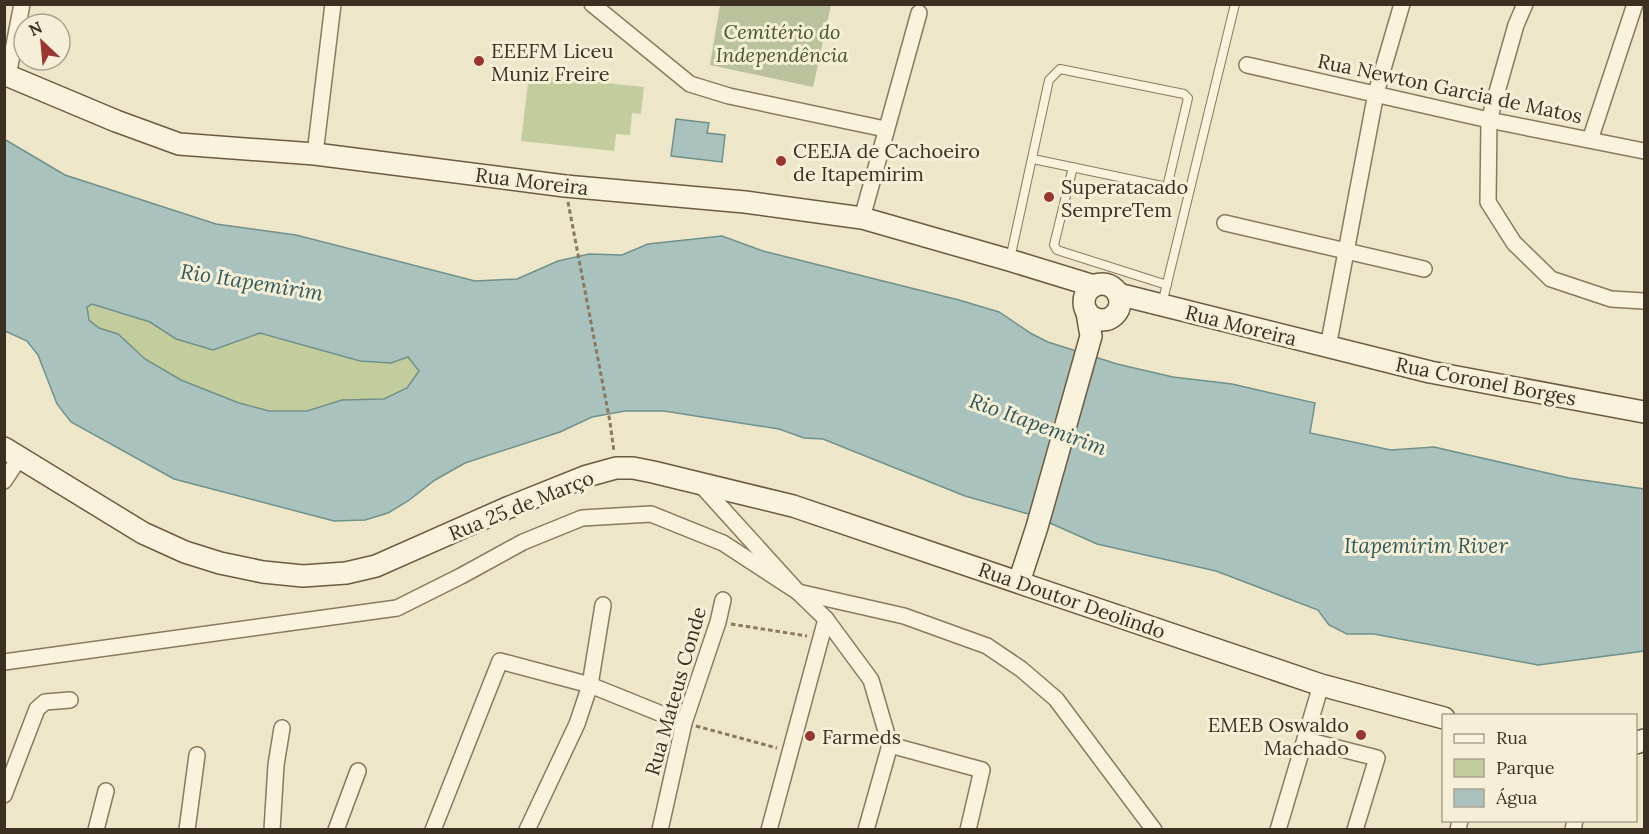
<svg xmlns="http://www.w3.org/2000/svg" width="1649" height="834" viewBox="0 0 1649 834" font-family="Lora,serif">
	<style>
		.green { fill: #c3cc9c }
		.cemetery { fill: #bac29b }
		.water { fill: #a9c2bd; stroke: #70918b; stroke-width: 1.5; fill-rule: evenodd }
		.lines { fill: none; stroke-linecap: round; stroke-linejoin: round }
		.lane-casing { stroke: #8a795e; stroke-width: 10 }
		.street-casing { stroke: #8a795e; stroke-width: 18 }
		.secondary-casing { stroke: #6c5a41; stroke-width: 24 }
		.path { stroke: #8a795e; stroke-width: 3; stroke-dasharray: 4.5 3; stroke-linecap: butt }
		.lane { stroke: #f9f2dc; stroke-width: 8 }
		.street { stroke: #f9f2dc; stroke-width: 15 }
		.secondary { stroke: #f9f2dc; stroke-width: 21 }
		.poi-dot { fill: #98362f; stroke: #f5efd8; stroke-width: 2 }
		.labels { text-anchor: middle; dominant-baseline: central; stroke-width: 6; stroke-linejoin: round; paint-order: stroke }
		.park-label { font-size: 20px; font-style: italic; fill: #475728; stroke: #f5efd8 }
		.poi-label { font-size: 20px; fill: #3b3021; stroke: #f5efd8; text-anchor: start }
		.street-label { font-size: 20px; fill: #3b3021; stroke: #f5efd8 }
		.water-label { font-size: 21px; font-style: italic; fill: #305a5a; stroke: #f5efd8 }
	</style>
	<rect width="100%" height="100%" fill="#eee6c9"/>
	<!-- green -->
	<g class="green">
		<polygon points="529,75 644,87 641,114 632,113 630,135 616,134 614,151 521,141"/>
		<polygon points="92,304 150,322 176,339 213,350 260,333 360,361 391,363 408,357 419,371 407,389 384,399 342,400 307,411 269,411 239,403 181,380 145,359 118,334 99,328 89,320 86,307"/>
	</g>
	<!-- cemetery -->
	<polygon class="cemetery" points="720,5 831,5 813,87 710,65"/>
	<!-- water -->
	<g class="water">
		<polygon points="676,119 709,123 707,133 725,135 722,162 671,156"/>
		<path d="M4,139l61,36 151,49 80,11 179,46 42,-2 41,-18 31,-7 33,1 26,-11 74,-8 41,15 196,49 40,12 33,22 16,8 69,22 56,13 59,7 83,19 -5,30 81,17 43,-3 135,31 75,11v162l-106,14 -164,-31h-27l-18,-9 -11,-15 -102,-39 -119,-27 -65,-29 -67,-19 -142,-57 -19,-1 -25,-9 -115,-18h-39l-33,6 -32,15 -95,31 -30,17 -27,21 -20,12 -23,7 -31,1 -160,-42 -103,-57 -14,-18 -19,-49 -11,-14 -22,-10zM92,304l58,18 26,17 37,11 47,-17 100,28 31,2 17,-6 11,14 -12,17 -23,11 -42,1 -35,11h-38l-30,-8 -58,-23 -36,-21 -27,-25 -19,-6 -10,-8 -2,-13z"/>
	</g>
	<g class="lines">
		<defs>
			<g id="lane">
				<polyline points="1073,167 1054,245 1057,250 1167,285"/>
				<polyline points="1010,259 1049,80 1060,69 1184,94 1188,98 1167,187 1033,159"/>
				<polyline points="1162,304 1235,4"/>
			</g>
			<g id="street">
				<polyline points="592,4 690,84 729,96 885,129"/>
				<polyline points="1525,4 1516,25 1489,120 1488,202 1514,243 1551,279 1611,299 1644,301"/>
				<polyline points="1247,65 1489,120 1644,151"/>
				<polyline points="8,76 22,4"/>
				<polyline points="1590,140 1635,4"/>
				<polyline points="315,154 333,4"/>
				<polyline points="862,218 919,13"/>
				<polyline points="1225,223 1424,269"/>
				<polyline points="1328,347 1376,93 1402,4"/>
				<polyline points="4,481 20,457"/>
				<polyline points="700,484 798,592 826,619 871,680 890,745"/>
				<polyline points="4,662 397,608 461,576 523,542 582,518 651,514 723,543 798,592 904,616 987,646 1021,669 1056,699 1154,830"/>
				<polyline points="1306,740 1377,758 1355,830"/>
				<polyline points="890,745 982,770 968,830"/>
				<polyline points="4,795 37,709 45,702 70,700"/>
				<polyline points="96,830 106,791"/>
				<polyline points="187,830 197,755"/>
				<polyline points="272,830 276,765 282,728"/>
				<polyline points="336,830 358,771"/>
				<polyline points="433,830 500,661 590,685 684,723"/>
				<polyline points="527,830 577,724 590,685 603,605"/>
				<polyline points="660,830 684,723 718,622 723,600"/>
				<polyline points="769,830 826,619"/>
				<polyline points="866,830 890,745"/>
				<polyline points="1278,830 1321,685"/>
				<polyline points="1458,830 1460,820"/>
				<polyline points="1573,830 1575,820"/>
			</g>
			<g id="secondary">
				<polyline points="4,74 116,121 179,144 315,154 565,186 745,202 862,218 1009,260 1094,286"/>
				<circle cx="1102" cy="302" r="18"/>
				<polyline points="1118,294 1430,372 1644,412"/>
				<polyline points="4,448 143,533 185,552 220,563 263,572 303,576 346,573 376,566 507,508 587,476 616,468 633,468 653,472 793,506 1321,685 1444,718"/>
				<polyline points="1019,582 1037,527 1091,336 1087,313"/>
				<polyline points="1636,743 1644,740"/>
			</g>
		</defs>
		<!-- lane casing -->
		<use href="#lane" class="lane-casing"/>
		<!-- street casing -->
		<use href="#street" class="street-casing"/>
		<!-- secondary casing -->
		<use href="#secondary" class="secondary-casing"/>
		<!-- path -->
		<g class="path">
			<polyline points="568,202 610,422 614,452"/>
			<polyline points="731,624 807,636"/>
			<polyline points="696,726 777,748"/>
		</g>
		<!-- lane -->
		<use href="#lane" class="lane"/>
		<!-- street -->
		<use href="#street" class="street"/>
		<!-- secondary -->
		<use href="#secondary" class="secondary"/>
	</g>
	<!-- markers -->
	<g class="poi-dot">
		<circle cx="479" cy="61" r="6"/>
		<circle cx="781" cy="161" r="6"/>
		<circle cx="1049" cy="197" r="6"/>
		<circle cx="1361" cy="735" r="6"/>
		<circle cx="810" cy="736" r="6"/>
	</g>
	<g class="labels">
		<!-- park labels -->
		<g class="park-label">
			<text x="782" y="31">Cemitério do<tspan x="782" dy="23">Independência</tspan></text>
		</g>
		<!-- poi labels -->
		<g class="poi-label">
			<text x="491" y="50">EEEFM Liceu<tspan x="491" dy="23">Muniz Freire</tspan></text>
			<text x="793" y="150">CEEJA de Cachoeiro<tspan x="793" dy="23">de Itapemirim</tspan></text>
			<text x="1061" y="186">Superatacado<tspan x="1061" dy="23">SempreTem</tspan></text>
			<text x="1349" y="724" text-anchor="end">EMEB Oswaldo<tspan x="1349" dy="23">Machado</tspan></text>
			<text x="822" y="736">Farmeds</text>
		</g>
		<!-- street labels -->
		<g class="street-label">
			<text transform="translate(1450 88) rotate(12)">Rua Newton Garcia de Matos</text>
			<text transform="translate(532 181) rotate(7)">Rua Moreira</text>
			<text transform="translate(1241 325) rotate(14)">Rua Moreira</text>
			<text transform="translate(1486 381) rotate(11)">Rua Coronel Borges</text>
			<text transform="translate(521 505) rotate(-22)">Rua 25 de Março</text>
			<text transform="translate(1072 600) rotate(19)">Rua Doutor Deolindo</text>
			<text transform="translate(675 691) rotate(-74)">Rua Mateus Conde</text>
		</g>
		<!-- water labels -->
		<g class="water-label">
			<text transform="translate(252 282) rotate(9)">Rio Itapemirim</text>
			<text transform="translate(1038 424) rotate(20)">Rio Itapemirim</text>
			<text x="1426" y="545">Itapemirim River</text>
		</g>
	</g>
	<!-- border -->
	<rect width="1649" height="834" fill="none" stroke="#3b3021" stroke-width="12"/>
	<!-- legend -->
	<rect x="1442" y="714" width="195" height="108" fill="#f5efd8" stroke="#aba38f" stroke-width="1.5"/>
	<rect x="1454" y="734" width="30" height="9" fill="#f9f2dc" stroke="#aba38f" stroke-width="1.5"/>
	<text x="1496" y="744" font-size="18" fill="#3b3021">Rua</text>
	<rect x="1454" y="759" width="30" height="18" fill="#c3cc9c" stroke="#aba38f" stroke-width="1.5"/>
	<text x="1496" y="774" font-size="18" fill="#3b3021">Parque</text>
	<rect x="1454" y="789" width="30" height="18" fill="#a9c2bd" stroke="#aba38f" stroke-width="1.5"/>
	<text x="1496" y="804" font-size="18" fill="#3b3021">Água</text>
	<!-- north arrow -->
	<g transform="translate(42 42) rotate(334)"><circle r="28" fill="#f5efd8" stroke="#aba38f" stroke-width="1.5"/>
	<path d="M0-4.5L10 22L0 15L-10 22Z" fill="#98362f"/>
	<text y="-9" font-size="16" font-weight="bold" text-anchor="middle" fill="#3b3021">N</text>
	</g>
</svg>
